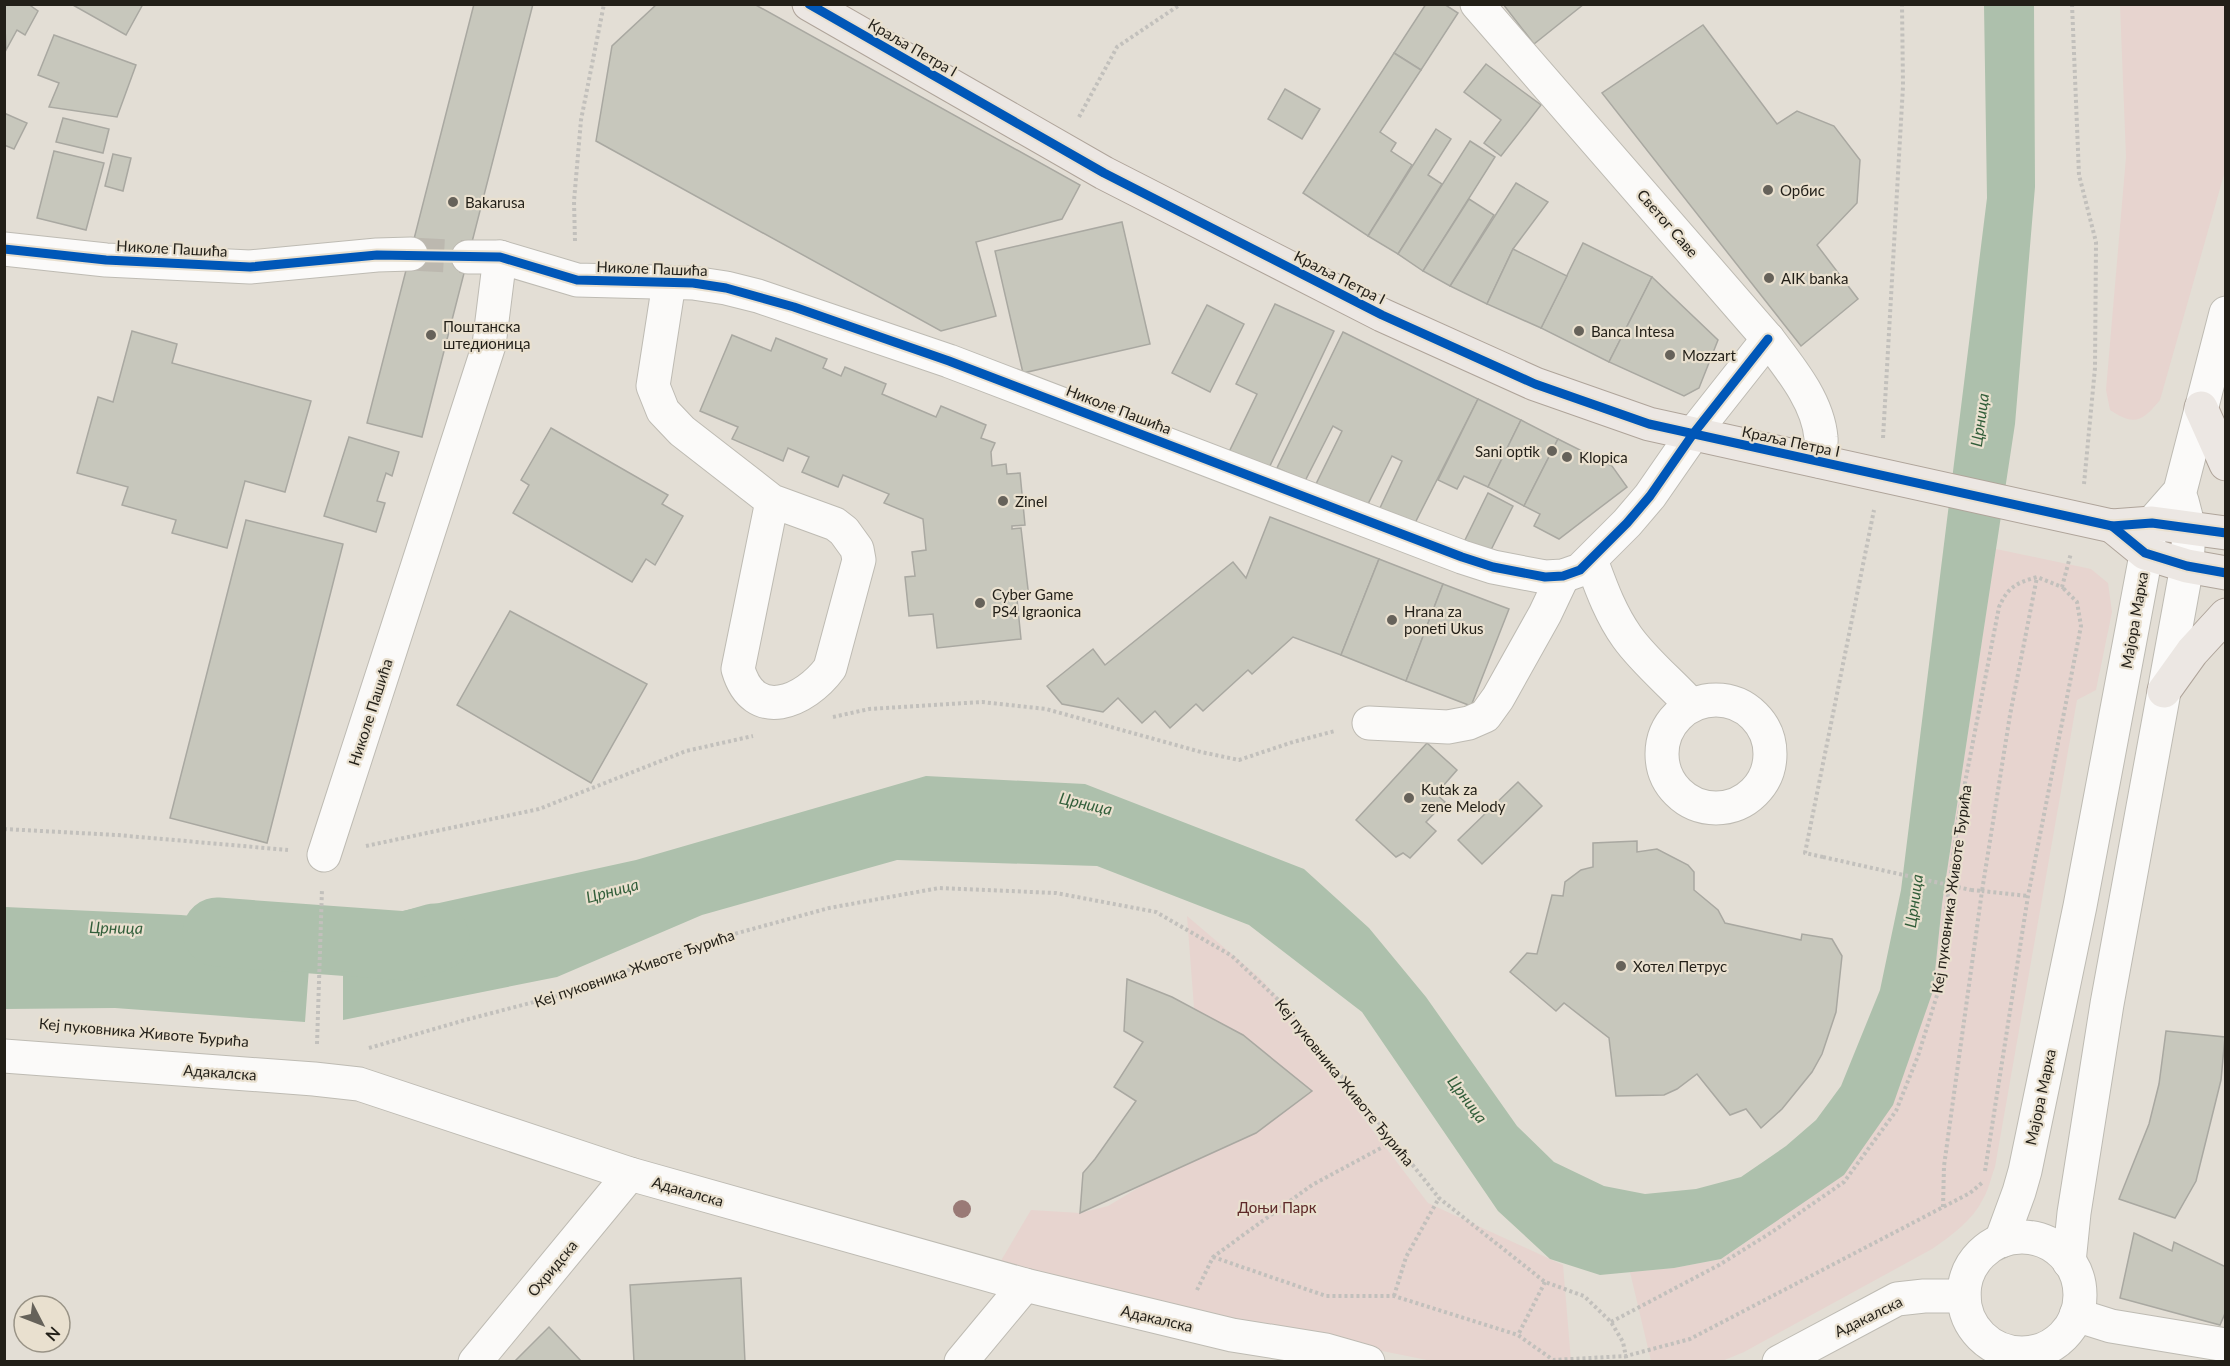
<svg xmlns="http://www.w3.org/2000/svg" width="2230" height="1366" viewBox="0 0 2230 1366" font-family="Lato,sans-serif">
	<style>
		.green { fill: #e7d4cf }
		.water { fill: #adc0ac }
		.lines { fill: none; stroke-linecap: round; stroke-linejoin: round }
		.river { stroke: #adc0ac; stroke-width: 69 }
		.building { fill: #c7c7bc; stroke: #a9a8a1; stroke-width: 1.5 }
		.minor-tunnel { stroke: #bcb8af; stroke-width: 33; stroke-dasharray: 33 16; stroke-linecap: butt }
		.minor-casing { stroke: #bebbb3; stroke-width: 35 }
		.major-casing { stroke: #afa49a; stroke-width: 35 }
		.path { stroke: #c2c0bc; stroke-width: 4; stroke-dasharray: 3 3; stroke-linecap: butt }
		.minor { stroke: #fbfaf9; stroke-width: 33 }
		.major { stroke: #ece7e3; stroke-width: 33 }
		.path-bridge { stroke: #c2c0bc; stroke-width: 4; stroke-dasharray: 3 3; stroke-linecap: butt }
		.cycleway-casing { stroke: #e9e0cf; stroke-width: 13 }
		.cycleway { stroke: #0057b8; stroke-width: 9 }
		.tree { fill: #9a7a76 }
		.poi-dot { fill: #66625a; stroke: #e9e0cf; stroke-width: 2 }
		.labels { text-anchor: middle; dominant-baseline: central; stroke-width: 4.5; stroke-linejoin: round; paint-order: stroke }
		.street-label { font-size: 15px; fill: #221f18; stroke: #e9e0cf }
		.poi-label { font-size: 15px; fill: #221f18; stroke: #e9e0cf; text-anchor: start }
		.park-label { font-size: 15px; fill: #5e2928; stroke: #e9e0cf }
		.water-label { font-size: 16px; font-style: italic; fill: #325e3a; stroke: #e9e0cf }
	</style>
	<rect width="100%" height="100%" fill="#e3ded5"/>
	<!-- green -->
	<g class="green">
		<path d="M2120,5h106l-1,166 -65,229c-18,22 -26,26 -50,10l-4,-20 20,-233z"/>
		<path d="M1996,549l95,20 17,14 4,29 -16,78 -19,10 -82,467c-4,10 -6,22 -12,32 -11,22 -31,36 -51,50l-188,103 -22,9h-71l-21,-89 44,-4 47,-9 49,-33 163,-235 9,-87z"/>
		<polygon points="1187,916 1260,978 1298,1020 1332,1077 1428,1203 1563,1265 1571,1361 1432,1361 1128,1300 999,1264 1031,1210 1080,1213 1108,1206 1143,1185 1150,1144 1202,1112"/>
	</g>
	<!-- water -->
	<g class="water">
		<polygon points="1984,5 2034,5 2035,187 2015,424 1942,904 1933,991 1893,1105 1844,1175 1721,1259 1674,1268 1600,1275 1550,1259 1498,1211 1362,1012 1249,925 1097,866 897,860 702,915 557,977 343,1020 343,924 636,860 926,776 1085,784 1304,869 1369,928 1426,997 1517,1126 1554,1162 1604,1186 1645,1194 1696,1189 1741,1177 1786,1146 1816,1120 1841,1086 1880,990 1901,890 1987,198"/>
		<polygon points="5,907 181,915 312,927 305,1022 115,1008 5,1009"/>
	</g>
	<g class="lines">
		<!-- river -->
		<polyline class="river" points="217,932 407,946 435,938"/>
	</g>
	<!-- building -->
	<g class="building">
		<polygon points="4,4 28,4 38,11 25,35 17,30 6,50"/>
		<polygon points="71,4 143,4 126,35"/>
		<polygon points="474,4 533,4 422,437 367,423"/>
		<polygon points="657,4 754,4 1080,185 1062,219 976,242 996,316 941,331 596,141 612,46"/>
		<polygon points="1426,4 1444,4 1458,13 1421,70 1394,53"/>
		<polygon points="1503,4 1584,4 1534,44"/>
		<polygon points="1703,25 1777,124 1797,111 1834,126 1860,160 1857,203 1817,245 1858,299 1801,346 1602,93"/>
		<polygon points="54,35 136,65 117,117 49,107 59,83 38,75"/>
		<polygon points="1394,53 1421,70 1380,132 1396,143 1391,151 1412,165 1368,236 1303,193"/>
		<polygon points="1486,64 1541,105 1501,156 1484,143 1501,120 1464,92"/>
		<polygon points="1285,89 1320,109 1302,139 1268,119"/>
		<polygon points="4,113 27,123 14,149 4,145"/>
		<polygon points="63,118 109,129 103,153 56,142"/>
		<polygon points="1436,129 1451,139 1428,175 1442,184 1398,254 1368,236"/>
		<polygon points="1470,141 1495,157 1423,271 1398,254"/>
		<polygon points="54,151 104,163 86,230 37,218"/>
		<polygon points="113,154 131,158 123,191 105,186"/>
		<polygon points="1516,183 1548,202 1513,249 1487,304 1450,286"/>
		<polygon points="1469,199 1494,215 1450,286 1423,271"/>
		<polygon points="1122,222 1150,344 1023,373 995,251"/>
		<polygon points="1583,243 1652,277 1609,362 1541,328"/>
		<polygon points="1513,249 1567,276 1541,328 1487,304"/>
		<polygon points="1652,277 1718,340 1699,388 1684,396 1609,362"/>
		<polygon points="1275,304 1334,331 1268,470 1229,452 1257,394 1236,384"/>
		<polygon points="1207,305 1244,324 1210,392 1172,373"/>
		<polygon points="132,331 177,344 172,363 311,401 285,492 245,481 227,548 172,533 176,520 122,505 128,487 77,473 98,397 113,402"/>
		<polygon points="1343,332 1478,399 1413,527 1379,510 1402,461 1392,456 1366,508 1316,484 1342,431 1333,426 1305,481 1277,468"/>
		<polygon points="732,335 771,351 776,338 827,359 823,368 841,376 845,367 886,384 882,394 936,417 941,406 986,425 981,438 995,443 991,452 992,466 1006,464 1007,474 1020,473 1025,525 1012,526 1012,529 1021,528 1029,598 1017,599 1021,639 937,648 933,614 909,616 905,577 915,576 912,552 926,550 923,519 884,503 889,494 843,475 838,487 802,472 809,457 788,448 783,461 732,439 738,427 700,411"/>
		<polygon points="1478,399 1521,420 1488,487 1464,476 1457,489 1438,480"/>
		<polygon points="1521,420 1558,439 1524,506 1488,487"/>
		<polygon points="551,428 668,495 662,504 683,516 655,565 646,559 632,582 513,513 529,485 521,480"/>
		<polygon points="349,437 399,452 392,476 386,473 377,501 385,503 376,532 324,516"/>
		<polygon points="1558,439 1612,466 1627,487 1559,539 1534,526 1540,514 1524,506"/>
		<polygon points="1488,493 1513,506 1490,552 1477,550 1465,540"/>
		<polygon points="1270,517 1379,559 1341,655 1293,637 1252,674 1248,670 1203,711 1196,704 1170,728 1155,711 1142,723 1118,698 1103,712 1062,704 1047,686 1093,649 1105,665 1233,562 1246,578"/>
		<polygon points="246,520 343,544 267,843 170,818"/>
		<polygon points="1379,559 1443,584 1406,681 1341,655"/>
		<polygon points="1443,584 1509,609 1471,706 1406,681"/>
		<polygon points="510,611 647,684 591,783 457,705"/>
		<polygon points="1427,743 1457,770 1436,794 1445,802 1426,822 1436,831 1410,858 1403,853 1396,857 1356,820"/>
		<polygon points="1518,782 1542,806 1482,864 1458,840"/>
		<polygon points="1637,841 1637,852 1657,849 1688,865 1694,872 1694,890 1718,910 1725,923 1801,940 1802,934 1832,939 1842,956 1836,1012 1822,1054 1812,1072 1782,1109 1761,1128 1746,1109 1730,1115 1697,1074 1677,1089 1664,1095 1616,1096 1609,1038 1564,1003 1556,1011 1510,972 1527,953 1537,954 1552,895 1563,896 1565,882 1581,870 1593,867 1593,843"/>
		<polygon points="1127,979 1172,997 1243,1035 1312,1091 1256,1133 1080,1213 1083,1173 1095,1159 1136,1101 1114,1087 1143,1042 1124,1031"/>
		<polygon points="2166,1031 2225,1037 2221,1080 2196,1181 2175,1218 2119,1199 2149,1124 2159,1084"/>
		<polygon points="2134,1233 2172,1251 2174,1242 2226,1267 2226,1311 2220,1325 2120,1298"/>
		<polygon points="741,1278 745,1362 634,1362 630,1285"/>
		<polygon points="549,1327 582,1362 514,1362"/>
	</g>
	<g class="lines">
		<!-- minor-tunnel -->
		<polyline class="minor-tunnel" points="411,254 468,257"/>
		<defs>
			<g id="minor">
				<path d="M1477,4l291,335c21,28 50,62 53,99 1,7 -2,16 -2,23"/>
				<polyline points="4,249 106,260 250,267 377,255 411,254"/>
				<polyline points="468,257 500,257 577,280 693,283 726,288 758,296 949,361 1462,557 1493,567 1545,577 1563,576 1580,570 1627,523 1650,496 1693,434 1768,339"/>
				<path d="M669,283l-16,103 10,25 19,20 90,70 63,23 9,7 13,18 2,11 -29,108c-25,34 -76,56 -92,1l34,-168"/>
				<path d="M1591,560c10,27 19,53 36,77 17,24 44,46 64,68"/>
				<circle cx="1716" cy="754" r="54"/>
				<polyline points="1369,723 1448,727 1469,723 1485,716 1498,698 1545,614 1563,576"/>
				<polyline points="324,855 489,345 500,257"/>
				<polyline points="4,1056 314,1079 359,1084 630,1174 1025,1285 1232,1335 1326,1350 1368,1362"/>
				<circle cx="2022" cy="1295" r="58"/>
				<polyline points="2001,1241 2019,1192 2025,1171 2080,906 2152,523 2180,491 2226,313"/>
				<polyline points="2069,1262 2074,1213 2107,1004 2187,566 2189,528 2182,501"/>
				<polyline points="2076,1315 2111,1326 2226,1345"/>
				<polyline points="475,1362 630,1174"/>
				<polyline points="961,1362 1025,1285"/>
				<polyline points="1779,1362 1897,1299 1924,1296 1964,1296"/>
			</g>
			<g id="major">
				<polyline points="809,4 1104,173 1382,315 1535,384 1649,424 2112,526 2152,523 2226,533"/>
				<polyline points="2201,408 2226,464"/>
				<polyline points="2112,526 2145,553 2187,566 2226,573"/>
				<polyline points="2164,691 2192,652 2226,615"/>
			</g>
		</defs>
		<!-- minor casing -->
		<use href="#minor" class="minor-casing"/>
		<!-- major casing -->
		<use href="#major" class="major-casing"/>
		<!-- path -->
		<g class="path">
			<polyline points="2072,4 2079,175 2096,242 2095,368 2084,484"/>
			<polyline points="1079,117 1117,47 1181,4"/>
			<polyline points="575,241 574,201 581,120 604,4"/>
			<polyline points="1883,438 1903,86 1902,4"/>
			<polyline points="833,717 869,709 982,702 1046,709 1201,752 1239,760 1293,742 1335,731"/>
			<polyline points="4,829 117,835 288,850"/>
			<polyline points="366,846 539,809 686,751 753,736"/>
			<polyline points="1823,857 1805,853 1874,510"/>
			<polyline points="1971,890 1982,891 2010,715 2037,577"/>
			<polyline points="317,1044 322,889"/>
			<polyline points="369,1048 465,1020 565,994 694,945 829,908 939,888 1056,893 1156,912 1232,956 1288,1009 1439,1198 1545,1282 1584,1296 1611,1322 1623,1342 1627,1362"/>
			<polyline points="1985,1171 2028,896 2081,626 2077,602 2062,587"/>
			<polyline points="1943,1207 1944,1166 1982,891 2028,896"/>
			<polyline points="1213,1257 1326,1296 1394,1296 1518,1335"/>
			<polyline points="1545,1282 1518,1335 1553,1360 1626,1356 1690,1339 1970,1193 1983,1182"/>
			<polyline points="1197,1290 1213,1257 1312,1185 1394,1141"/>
			<polyline points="1394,1296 1406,1257 1439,1198"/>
			<path d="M1611,1322l108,-57 53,-33 72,-50 52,-71 22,-55 20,-64 5,-59 15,-114 41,-212c9,-20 17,-24 38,-30l25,10 9,-34"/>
		</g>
		<!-- minor -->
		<use href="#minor" class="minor"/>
		<!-- major -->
		<use href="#major" class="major"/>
		<!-- path-bridge -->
		<polyline class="path-bridge" points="1823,857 1971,890"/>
		<defs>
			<g id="cycleway">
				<polyline points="809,4 1104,173 1382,315 1535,384 1649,424 2112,526 2152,523 2226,533"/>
				<polyline points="4,249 106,260 250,267 377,255 500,257 577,280 693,283 726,288 794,307 949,361 1462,557 1493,567 1545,577 1563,576 1580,570 1627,523 1650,496 1693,434 1768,339"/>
				<polyline points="2112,526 2145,553 2187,566 2226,573"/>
			</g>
		</defs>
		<!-- cycleway casing -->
		<use href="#cycleway" class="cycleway-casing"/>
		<!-- cycleway -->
		<use href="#cycleway" class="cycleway"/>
	</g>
	<!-- trees -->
	<circle class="tree" cx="962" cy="1209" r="9"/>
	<!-- markers -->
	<g class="poi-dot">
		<circle cx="1768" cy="190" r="6"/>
		<circle cx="453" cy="202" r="6"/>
		<circle cx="1769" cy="278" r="6"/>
		<circle cx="1579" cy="331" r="6"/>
		<circle cx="431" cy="335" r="6"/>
		<circle cx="1670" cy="355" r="6"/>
		<circle cx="1552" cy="451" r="6"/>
		<circle cx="1567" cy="457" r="6"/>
		<circle cx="1003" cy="501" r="6"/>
		<circle cx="980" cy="603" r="6"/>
		<circle cx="1392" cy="620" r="6"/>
		<circle cx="1409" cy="798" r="6"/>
		<circle cx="1621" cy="966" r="6"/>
	</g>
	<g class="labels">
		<!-- street labels -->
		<g class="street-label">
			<text transform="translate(913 47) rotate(30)">Краља Петра I</text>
			<text transform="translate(1668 223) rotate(49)">Светог Саве</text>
			<text transform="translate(172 248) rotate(3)">Николе Пашића</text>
			<text transform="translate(652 268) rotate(2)">Николе Пашића</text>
			<text transform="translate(1340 277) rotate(27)">Краља Петра I</text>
			<text transform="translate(1119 409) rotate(21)">Николе Пашића</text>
			<text transform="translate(1791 441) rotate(12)">Краља Петра I</text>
			<text transform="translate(2134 620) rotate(-80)">Мајора Марка</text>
			<text transform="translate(370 712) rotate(-72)">Николе Пашића</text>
			<text transform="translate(1951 889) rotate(-82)">Кеј пуковника Животе Ђурића</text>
			<text transform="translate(634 968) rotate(-19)">Кеј пуковника Животе Ђурића</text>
			<text transform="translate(144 1032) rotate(5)">Кеј пуковника Животе Ђурића</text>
			<text transform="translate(220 1072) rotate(4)">Адакалска</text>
			<text transform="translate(1345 1082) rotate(51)">Кеј пуковника Животе Ђурића</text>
			<text transform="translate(2040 1097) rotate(-78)">Мајора Марка</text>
			<text transform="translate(688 1191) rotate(16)">Адакалска</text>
			<text transform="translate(552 1268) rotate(-50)">Охридска</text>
			<text transform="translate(1868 1316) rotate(-26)">Адакалска</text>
			<text transform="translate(1157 1318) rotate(13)">Адакалска</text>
		</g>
		<!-- poi labels -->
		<g class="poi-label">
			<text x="1780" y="190">Орбис</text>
			<text x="465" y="202">Bakarusa</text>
			<text x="1781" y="278">AIK banka</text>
			<text x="443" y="326">Поштанска<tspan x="443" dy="17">штедионица</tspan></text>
			<text x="1591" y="331">Banca Intesa</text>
			<text x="1682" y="355">Mozzart</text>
			<text x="1540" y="451" text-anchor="end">Sani optik</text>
			<text x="1579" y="457">Klopica</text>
			<text x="1015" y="501">Zinel</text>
			<text x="992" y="594">Cyber Game<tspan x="992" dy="17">PS4 Igraonica</tspan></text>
			<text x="1404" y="611">Hrana za<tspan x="1404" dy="17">poneti Ukus</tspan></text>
			<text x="1421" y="789">Kutak za<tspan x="1421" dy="17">zene Melody</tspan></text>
			<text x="1633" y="966">Хотел Петрус</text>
		</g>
		<!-- park labels -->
		<g class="park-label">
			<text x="1277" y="1207">Доњи Парк</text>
		</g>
		<!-- water labels -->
		<g class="water-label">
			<text transform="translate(1979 420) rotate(-82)">Црница</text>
			<text transform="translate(1086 803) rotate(13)">Црница</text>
			<text transform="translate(612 890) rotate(-15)">Црница</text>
			<text transform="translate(1913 901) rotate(-82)">Црница</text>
			<text transform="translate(116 927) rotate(1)">Црница</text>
			<text transform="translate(1468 1099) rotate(53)">Црница</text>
		</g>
	</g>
	<!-- border -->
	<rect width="2230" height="1366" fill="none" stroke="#221f18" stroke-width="12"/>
	<!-- north arrow -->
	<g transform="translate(42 1324) rotate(132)"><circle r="28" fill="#e9e0cf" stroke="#999386" stroke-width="1.5"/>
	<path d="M0-4.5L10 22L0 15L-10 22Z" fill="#66625a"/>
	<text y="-9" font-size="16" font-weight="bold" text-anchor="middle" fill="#221f18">N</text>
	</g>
</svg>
